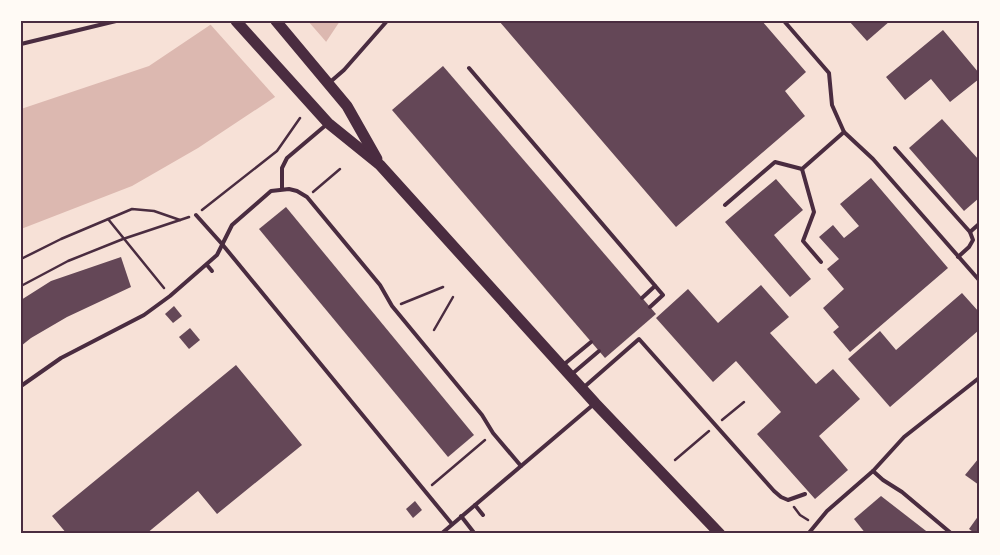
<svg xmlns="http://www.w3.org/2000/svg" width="1000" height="555" viewBox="0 0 1000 555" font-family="Inter,sans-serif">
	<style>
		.water { fill: #dcb8b0 }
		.pier { fill: #f7e1d7 }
		.building { fill: #644757 }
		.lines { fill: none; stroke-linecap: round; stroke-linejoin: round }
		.path { stroke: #4a2c40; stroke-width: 2.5 }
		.service { stroke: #4a2c40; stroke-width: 4 }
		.primary { stroke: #4a2c40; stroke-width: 11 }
		.neatline { fill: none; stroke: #4a2c40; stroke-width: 2 }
	</style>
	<rect width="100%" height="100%" fill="#f7e1d7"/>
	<!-- water -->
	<polygon class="water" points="216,21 340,21 326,42 275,97 198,148 132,186 21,229 21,109 149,66"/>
	<!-- pier -->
	<polygon class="pier" points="212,21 308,21 328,44 277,99 210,24"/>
	<!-- building -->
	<g class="building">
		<polygon points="499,21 762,21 806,72 785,91 805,116 676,227"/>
		<polygon points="849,21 890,21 867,41"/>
		<polygon points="943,30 979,73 979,79 950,102 931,79 905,100 886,77"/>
		<polygon points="443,66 656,314 605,358 392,110"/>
		<polygon points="942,119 979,160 979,198 964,211 909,148"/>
		<polygon points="871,178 948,268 850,352 833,332 839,327 823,308 844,289 827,269 839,259 819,237 833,225 844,238 859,226 840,204"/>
		<polygon points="776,179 803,210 774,235 811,279 790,297 725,222"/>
		<polygon points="286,207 474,435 448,457 259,229"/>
		<polygon points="121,257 131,287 67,317 31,338 21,346 21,300 51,281"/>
		<polygon points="761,285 789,317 770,333 816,384 833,369 860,399 819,436 848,470 815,499 757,434 781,412 736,361 713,382 656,318 688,289 718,323"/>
		<polygon points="962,293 979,312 979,330 890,407 848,359 880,331 896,350"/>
		<polygon points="174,306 182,316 173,323 165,314"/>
		<polygon points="190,328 200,340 189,349 179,337"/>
		<polygon points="236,365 302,445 217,514 198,491 146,534 96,534 94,531 90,534 67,534 52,516"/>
		<polygon points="979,458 979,485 965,475"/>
		<polygon points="881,496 930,534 866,534 854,519"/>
		<polygon points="415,501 422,510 413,518 406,509"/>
		<polygon points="979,515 979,534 976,534 969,529"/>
	</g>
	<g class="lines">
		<!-- path -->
		<g class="path">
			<polyline points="313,192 340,169"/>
			<polyline points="202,210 277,151 300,118"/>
			<polyline points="108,219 164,288"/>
			<polyline points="21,259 61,239 132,209 154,211 180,220"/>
			<polyline points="21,286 68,261 123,239 189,217"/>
			<polyline points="401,304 443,287"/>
			<polyline points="434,330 453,297"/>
			<polyline points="722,420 744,402"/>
			<polyline points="675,460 709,431"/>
			<polyline points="432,485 485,440"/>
			<polyline points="794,507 800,515 808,520"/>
		</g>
		<!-- service -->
		<g class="service">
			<polyline points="784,21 829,73 832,105 844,132"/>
			<polyline points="21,44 116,21"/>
			<polyline points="469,68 663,295 650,307"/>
			<polyline points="329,83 344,70 387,21"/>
			<polyline points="895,148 970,232 973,240 969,247 958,257"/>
			<polyline points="802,169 814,212 803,241 821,262"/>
			<polyline points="282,188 282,168 287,158 326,125"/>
			<polyline points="725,205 775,162 802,169 844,132 873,159 979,280"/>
			<polyline points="196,215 222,244 452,524"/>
			<polyline points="970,232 979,224"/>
			<polyline points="207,265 212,271"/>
			<polyline points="642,298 655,286"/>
			<polyline points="562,366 591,342"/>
			<polyline points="572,374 599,351"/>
			<polyline points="21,386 61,358 144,315 170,296 217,255 232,225 271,191 289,189 297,191 307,197 380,285 392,306 482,415 493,433 521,466"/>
			<polyline points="583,388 639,339 774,491 781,497 788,500 805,494"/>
			<polyline points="873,471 883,480 902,492 952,534"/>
			<polyline points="475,505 483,515"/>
			<polyline points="461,516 475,534"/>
			<polyline points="441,534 594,404"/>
			<polyline points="808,534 827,511 873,471 904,437 979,378"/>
		</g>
		<!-- primary -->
		<g class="primary">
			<polyline points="236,21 328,123 380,165 595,403 720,534"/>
			<polyline points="276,21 347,106 377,159"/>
		</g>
	</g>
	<!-- border -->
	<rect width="1000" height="555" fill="none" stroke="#fffaf5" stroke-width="45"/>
	<rect x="22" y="22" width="956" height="510" class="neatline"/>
</svg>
